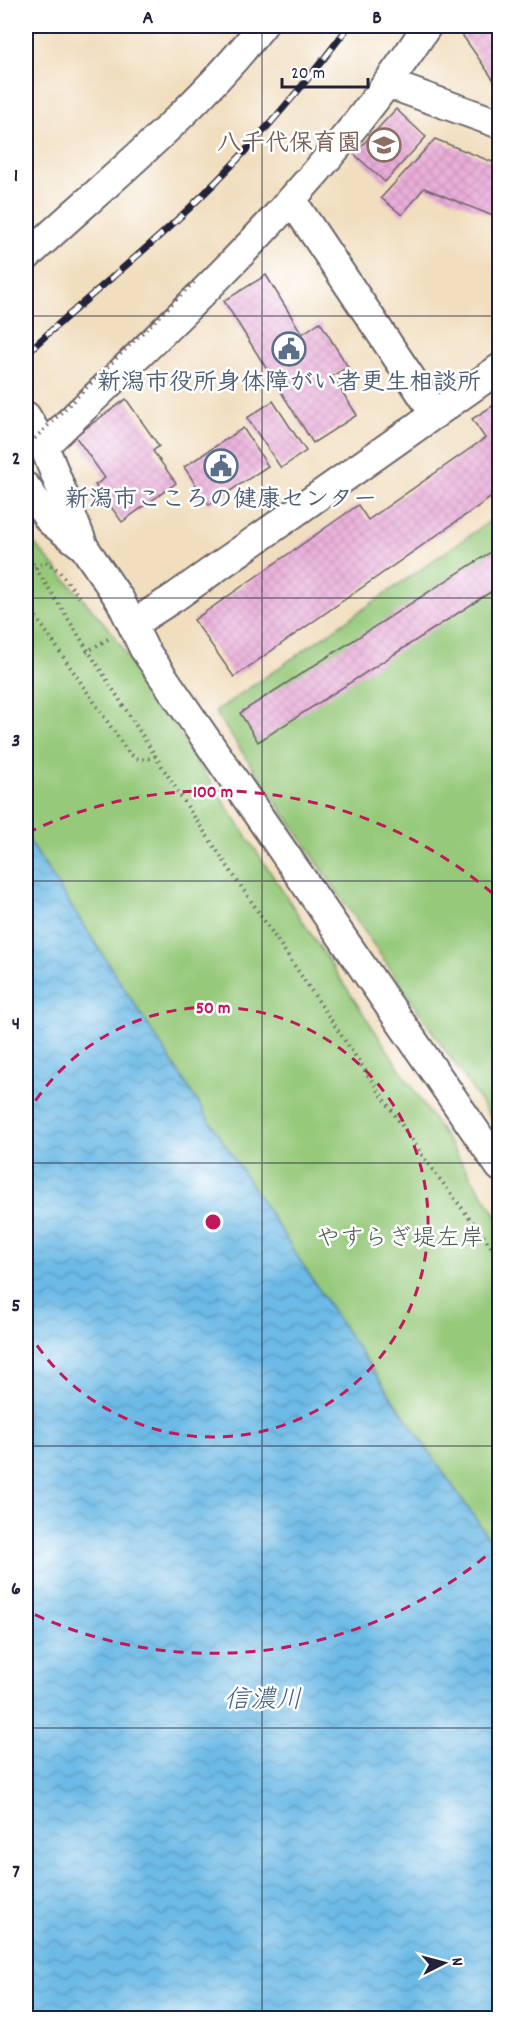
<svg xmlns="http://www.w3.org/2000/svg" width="525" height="2044" viewBox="0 0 525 2044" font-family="Dekko,'Klee One',sans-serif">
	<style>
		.park { fill: #96c97a; stroke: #5c765a; stroke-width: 1.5 }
		.water { fill: url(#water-waves); stroke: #476e90; stroke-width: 1.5 }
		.building { fill: url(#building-cross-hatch) }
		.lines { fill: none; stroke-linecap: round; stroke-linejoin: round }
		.minor-casing { stroke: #6a6469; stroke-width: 32 }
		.path { stroke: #6a6469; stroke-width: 4; stroke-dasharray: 1.5 4.5; stroke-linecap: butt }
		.minor { stroke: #fff; stroke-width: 28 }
		.rail-casing { stroke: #22223b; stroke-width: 7 }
		.rail { stroke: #fff; stroke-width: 4.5; stroke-dasharray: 14; stroke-linecap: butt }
		.path-bridge { stroke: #6a6469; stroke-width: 4; stroke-dasharray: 1.5 4.5; stroke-linecap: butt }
		.grid { fill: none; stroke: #22223b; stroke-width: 1.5; stroke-opacity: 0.55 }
		.ring { fill: none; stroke: #c2185b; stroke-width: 3; stroke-dasharray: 10 8 }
		.labels { text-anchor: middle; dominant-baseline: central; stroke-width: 5; stroke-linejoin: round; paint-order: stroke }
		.education-label { font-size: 24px; font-weight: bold; fill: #785e54; stroke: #fff; text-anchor: end }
		.service-label { font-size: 24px; font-weight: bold; fill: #4e5e75; stroke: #fff }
		.park-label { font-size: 24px; fill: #4b5c51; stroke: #fff }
		.water-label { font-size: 26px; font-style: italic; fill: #405f7f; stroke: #fff }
		.centre { fill: #c2185b; stroke: #fff; stroke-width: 3 }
		.ring-label { font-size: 18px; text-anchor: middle; font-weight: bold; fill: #c2185b; stroke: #fff; stroke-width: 5; stroke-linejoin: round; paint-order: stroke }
		.neatline { fill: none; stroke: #22223b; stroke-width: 2 }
		.grid-label { font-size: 20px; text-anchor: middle; font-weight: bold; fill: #22223b }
	</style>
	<defs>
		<pattern id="water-waves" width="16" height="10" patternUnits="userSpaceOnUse" patternTransform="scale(1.5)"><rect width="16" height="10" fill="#6cbae6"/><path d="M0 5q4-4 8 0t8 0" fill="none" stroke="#5897bc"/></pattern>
		<pattern id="building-cross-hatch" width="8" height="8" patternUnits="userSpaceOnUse" patternTransform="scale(1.5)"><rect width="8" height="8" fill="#eaaed9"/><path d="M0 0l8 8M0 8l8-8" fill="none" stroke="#c895bb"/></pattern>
	</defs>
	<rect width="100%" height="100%" fill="#fff"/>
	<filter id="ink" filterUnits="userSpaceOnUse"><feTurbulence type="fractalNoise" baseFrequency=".0167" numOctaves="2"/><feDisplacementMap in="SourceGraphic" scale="12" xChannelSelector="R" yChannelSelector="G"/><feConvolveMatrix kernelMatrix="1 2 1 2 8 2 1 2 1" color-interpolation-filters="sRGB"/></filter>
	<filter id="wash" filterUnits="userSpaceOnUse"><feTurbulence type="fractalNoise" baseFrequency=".008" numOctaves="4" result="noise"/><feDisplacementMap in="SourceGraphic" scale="24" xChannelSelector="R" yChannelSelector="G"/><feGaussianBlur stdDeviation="1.35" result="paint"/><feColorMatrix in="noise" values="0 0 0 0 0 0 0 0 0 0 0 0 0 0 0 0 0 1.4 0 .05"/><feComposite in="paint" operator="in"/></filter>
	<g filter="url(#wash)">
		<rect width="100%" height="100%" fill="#f1debf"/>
		<!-- park -->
		<g class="park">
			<polygon points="499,515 499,1129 215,712"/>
			<polygon points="26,534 111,631 499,1219 499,1553 343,1327 26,836"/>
		</g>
		<!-- water -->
		<polygon class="water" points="26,836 343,1327 499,1553 499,2018 26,2018"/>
		<g id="blocks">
			<!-- building -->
			<g class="building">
				<polygon points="456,26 500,26 500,89"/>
				<polygon points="396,109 426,137 385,182 354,154"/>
				<polygon points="435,139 500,165 500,219 424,188 402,215 381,198"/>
				<polygon points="266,275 302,334 320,322 348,367 332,376 357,415 313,443 224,301"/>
				<polygon points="126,399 159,446 153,451 176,483 122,522 95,485 105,478 75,436"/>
				<polygon points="273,401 306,451 281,468 247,418"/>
				<polygon points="500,401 500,491 234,677 194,620 358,505 368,520 485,438 472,419"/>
				<polygon points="243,428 268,466 209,505 184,467"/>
				<polygon points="500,546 500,586 258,742 240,713"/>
			</g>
		</g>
	</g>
	<g filter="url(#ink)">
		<use href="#blocks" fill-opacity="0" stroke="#6a6469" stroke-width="1.5"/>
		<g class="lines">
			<defs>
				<g id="minor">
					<polyline points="389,84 500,124"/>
					<polyline points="297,208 435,414"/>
					<path d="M26,257c80,-74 169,-145 236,-231"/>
					<polyline points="26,416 44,446 84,547 120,600 144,649 500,1167"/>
					<path d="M44,446c137,-132 279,-260 383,-420"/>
					<polyline points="26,487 50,521 84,547"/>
					<polyline points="133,624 175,597 500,368"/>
				</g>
			</defs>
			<!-- minor casing -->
			<use href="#minor" class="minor-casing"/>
			<!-- path -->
			<g class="path">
				<polyline points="26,553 191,812 426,1161 500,1258"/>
				<polyline points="35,568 45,562 58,570 82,600"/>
				<path d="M26,602l102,150c10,9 15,9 27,4"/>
				<polyline points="86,652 108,639"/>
			</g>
			<!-- minor -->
			<use href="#minor" class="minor"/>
			<defs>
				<path id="rail" d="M26,354c45,-43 94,-82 140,-124 68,-62 129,-132 183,-204"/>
			</defs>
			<!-- rail casing -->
			<use href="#rail" class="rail-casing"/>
			<!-- rail -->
			<use href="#rail" class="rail"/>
			<!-- path-bridge -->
			<polyline class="path-bridge" points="26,447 197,279"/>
		</g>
	</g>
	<!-- grid -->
	<path class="grid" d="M262,26v1992M26,316h474M26,598h474M26,881h474M26,1163h474M26,1446h474M26,1728h474"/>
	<!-- distance rings -->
	<g class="ring">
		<path d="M26 1116A215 215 0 1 1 26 1328"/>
		<path d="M499 1545A431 431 0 0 1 27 1611M27 833A431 431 0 0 1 499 899"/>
	</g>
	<!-- icons -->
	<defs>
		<symbol id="school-ring" viewBox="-11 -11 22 22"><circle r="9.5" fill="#fff" stroke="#8d6e63" stroke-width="1.5"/><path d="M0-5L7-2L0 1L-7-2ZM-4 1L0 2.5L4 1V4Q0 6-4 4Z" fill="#8d6e63"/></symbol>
		<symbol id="civic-ring" viewBox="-11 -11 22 22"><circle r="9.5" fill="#fff" stroke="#5c6f8a" stroke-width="1.5"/><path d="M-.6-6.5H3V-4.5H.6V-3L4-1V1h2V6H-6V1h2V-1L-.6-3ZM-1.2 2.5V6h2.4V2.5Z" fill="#5c6f8a"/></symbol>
	</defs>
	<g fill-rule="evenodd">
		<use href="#school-ring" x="365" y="126" width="38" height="38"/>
		<use href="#civic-ring" x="270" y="330" width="38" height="38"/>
		<use href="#civic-ring" x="202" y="447" width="38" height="38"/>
	</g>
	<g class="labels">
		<!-- education labels -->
		<g class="education-label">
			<text x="361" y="145">八千代保育園</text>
		</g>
		<!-- service labels -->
		<g class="service-label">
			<text x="289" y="384">新潟市役所身体障がい者更生相談所</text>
			<text x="221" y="501">新潟市こころの健康センター</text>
		</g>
		<!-- park labels -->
		<g class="park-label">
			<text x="400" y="1240">やすらぎ堤左岸</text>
		</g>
		<!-- water labels -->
		<g class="water-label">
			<text x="263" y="1701">信濃川</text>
		</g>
	</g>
	<circle cx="213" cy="1222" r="9" class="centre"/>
	<g class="ring-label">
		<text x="213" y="797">100 m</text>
		<text x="213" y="1013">50 m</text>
	</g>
	<!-- margin -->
	<rect width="525" height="2044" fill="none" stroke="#fff" stroke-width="66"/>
	<!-- north arrow -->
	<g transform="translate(444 1963) rotate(84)" stroke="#ffffff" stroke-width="4.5" paint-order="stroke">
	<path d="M0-4.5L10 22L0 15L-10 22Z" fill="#22223b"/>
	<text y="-9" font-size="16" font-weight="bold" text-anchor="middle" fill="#22223b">N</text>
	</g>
	<!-- scale -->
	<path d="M282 78v9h86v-9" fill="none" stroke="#22223b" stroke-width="3"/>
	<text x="291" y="78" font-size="18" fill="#22223b" stroke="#ffffff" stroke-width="4.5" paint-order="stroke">20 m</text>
	<rect x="33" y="33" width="459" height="1978" class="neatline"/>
	<g class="grid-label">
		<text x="148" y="23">A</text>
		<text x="377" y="23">B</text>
		<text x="16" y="181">1</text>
		<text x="16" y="464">2</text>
		<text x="16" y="746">3</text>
		<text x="16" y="1029">4</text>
		<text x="16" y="1311">5</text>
		<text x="16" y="1594">6</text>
		<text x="16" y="1877">7</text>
	</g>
</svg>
